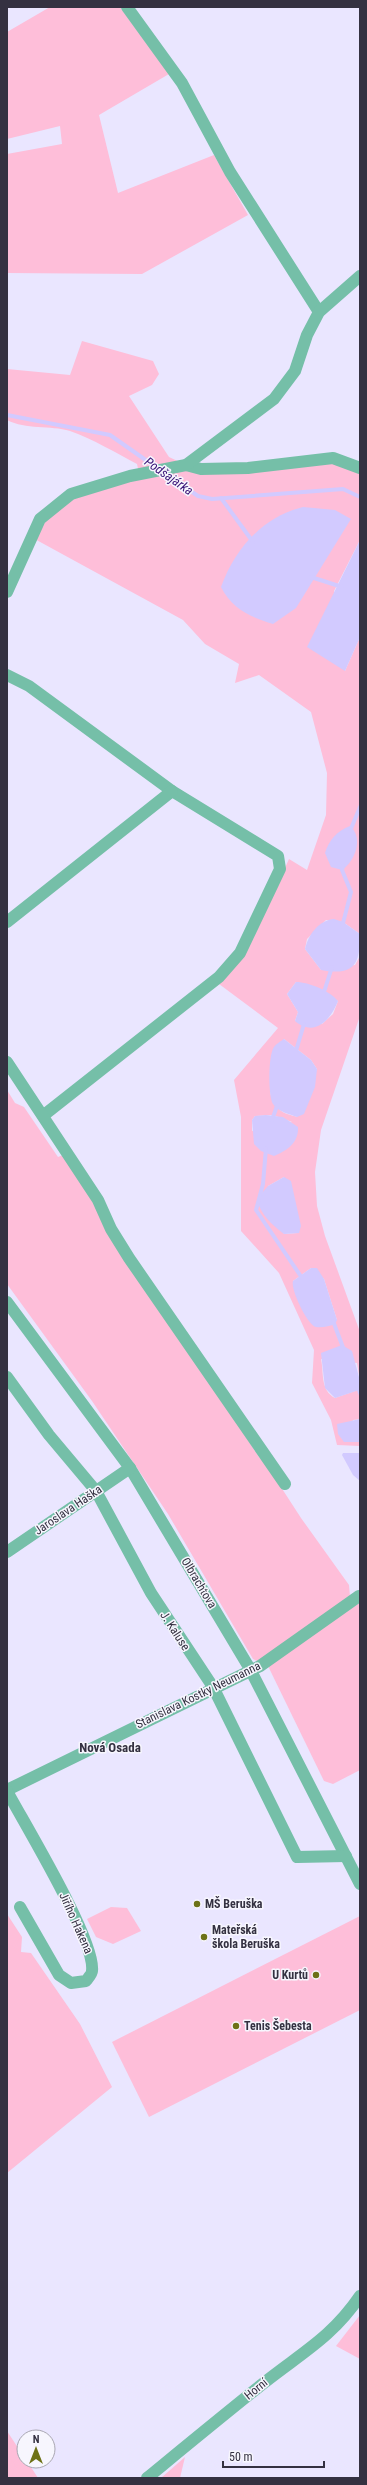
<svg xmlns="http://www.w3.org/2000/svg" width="367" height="2485" viewBox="0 0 367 2485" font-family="'Roboto Condensed',sans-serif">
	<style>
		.green { fill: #febed9; fill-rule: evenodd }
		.water { fill: #d2caff }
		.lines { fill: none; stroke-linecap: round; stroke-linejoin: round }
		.stream { stroke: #d2caff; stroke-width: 4 }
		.street { stroke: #75bfa8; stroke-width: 12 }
		.poi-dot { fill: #6d7117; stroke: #f7f6fe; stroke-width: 1.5 }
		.labels { text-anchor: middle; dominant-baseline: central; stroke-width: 3; stroke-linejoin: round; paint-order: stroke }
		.street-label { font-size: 12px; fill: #343141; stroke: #f7f6fe }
		.poi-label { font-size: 12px; font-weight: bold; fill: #343141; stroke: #f7f6fe; text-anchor: start }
		.water-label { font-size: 13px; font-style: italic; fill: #391477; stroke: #f7f6fe }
		.neighbourhood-label { font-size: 13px; font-weight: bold; fill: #343141; stroke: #f7f6fe }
	</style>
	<rect width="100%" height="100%" fill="#eae6ff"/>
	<!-- green -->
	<g class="green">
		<polygon points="50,7 120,7 169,74 99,115 118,193 214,155 248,215 142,274 7,273 7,154 62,144 60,126 7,139 7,32"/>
		<path d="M82,341l71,20 6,13 -7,11 -23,11 40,61 17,8 44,2 104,-13 26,10v76l-26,51 11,80 15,-34v297l-17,-12 -17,-2 -19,19 -2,10 16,21 34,-5 5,-9v60l-39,114 -6,42 2,34 8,30 35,96v49l-3,-18 -36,-4c3,14 -1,31 14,39l23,-8 2,-6v35l-7,1 -9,22h16v4l-23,-1 -6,-25 -19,-37 2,-33 -35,-77 -38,-42v-114l-7,-37 44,-52 -59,-44 20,-23 14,-22 36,-80 18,11 19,-55 1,-42 -16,-61 -52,-37 -24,8 4,-19 -34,-20 -22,-24 -152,-83 35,-37 74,-22 -3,-14c-21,-11 -44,-25 -67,-33 -20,-6 -44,-1 -63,-11v-51l63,6zM296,982l42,19 -5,13 -11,10 -27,-3 3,-9 -11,-18zM284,1039l27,21 6,9 -20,48c-5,-2 -13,-3 -17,-7 -21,-16 -3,-51 4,-71zM273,1115l19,7 -40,9v-11l3,-4zM284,1177l14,56 -14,1 -16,-48zM311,1268l13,11 13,41 -44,-39z"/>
		<polygon points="7,1090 15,1103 24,1107 58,1157 63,1155 259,1457 266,1464 301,1518 349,1585 350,1597 259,1662 253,1659 168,1514 92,1401 7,1284"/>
		<polygon points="360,1602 360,1770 333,1784 324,1781 268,1666"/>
		<polygon points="111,1907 127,1908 141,1931 113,1944 96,1937 87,1919"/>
		<polygon points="7,1914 22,1937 21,1952 31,1953 80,2024 112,2087 7,2173"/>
		<polygon points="360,1916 360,2010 149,2117 112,2042"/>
		<polygon points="360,2315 360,2359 336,2346"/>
		<polygon points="7,2431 24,2457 24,2461 27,2461 38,2478 7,2478"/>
		<polygon points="185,2457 180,2478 161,2478"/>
	</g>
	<!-- water -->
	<g class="water">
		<path d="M303,507l32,3 16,9 -55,89 -23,16c-23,-7 -41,-15 -52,-37 14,-39 42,-70 82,-80z"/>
		<polygon points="360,540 360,637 345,671 307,647"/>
		<path d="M350,826c14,12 5,35 -8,44l-11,-3 -6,-14c4,-13 12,-22 25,-27z"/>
		<path d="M334,919l9,3 17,12c0,31 -6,42 -39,36l-16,-21c3,-14 14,-29 29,-30z"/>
		<path d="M296,982c13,0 34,9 42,19 -7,18 -23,37 -43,20l3,-9 -11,-18z"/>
		<path d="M284,1039l27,21 6,9 -2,18 -11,27 -7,3c-7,-3 -19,-5 -24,-13 -5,-8 -5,-49 1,-57 2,-3 7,-6 10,-8z"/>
		<path d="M266,1115l17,2 15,10c1,16 -12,24 -24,29l-13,-5 -7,-7 -2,-24 3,-4z"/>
		<path d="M284,1177l7,4 10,45 -2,7 -15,1c-12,-9 -24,-20 -27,-35l11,-13z"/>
		<path d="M311,1268h6l7,11 13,41 -2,4c-5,2 -13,4 -19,3 -8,-1 -26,-38 -23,-46z"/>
		<polygon points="342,1345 352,1351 360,1381 359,1390 335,1398 325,1388 321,1353"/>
		<polygon points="360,1419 360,1442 344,1442 338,1434 337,1424"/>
		<polygon points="343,1453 360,1453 360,1481 353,1475 342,1455"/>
	</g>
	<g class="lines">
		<!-- stream -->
		<g class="stream">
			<polyline points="7,415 110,435 157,468"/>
			<polyline points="164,473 198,496 212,499 343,489 360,497"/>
			<polyline points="221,498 253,542"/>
			<polyline points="311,577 342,587"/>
			<polyline points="350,831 360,807"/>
			<polyline points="342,927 351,892 342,870 343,865"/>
			<polyline points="323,995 332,967"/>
			<polyline points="295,1054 304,1024"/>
			<polyline points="272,1120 278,1103"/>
			<polyline points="266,1148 263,1184 256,1210 302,1278"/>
			<polyline points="333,1321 344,1350"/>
			<polyline points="357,1384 360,1393"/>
		</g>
		<!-- street -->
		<g class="street">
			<polyline points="127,7 182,83 230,172 319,312"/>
			<polyline points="186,465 201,469 248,468 333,458 360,468"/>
			<polyline points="7,592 40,519 71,494 130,476 186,465 274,399 295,371 307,335 319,312 360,276"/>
			<polyline points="7,675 29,686 172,791 278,856 280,869 240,953 219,977 44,1115"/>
			<polyline points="7,922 172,791"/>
			<polyline points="7,1062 98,1200 111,1229 129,1258 285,1484"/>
			<polyline points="7,1302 130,1468 250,1669 360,1884"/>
			<polyline points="7,1377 49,1435 96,1491 151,1593 213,1687 297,1857 346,1856"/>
			<polyline points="7,1552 130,1468"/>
			<polyline points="7,1790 260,1666 359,1596"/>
			<path d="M7,1791c17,32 89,150 85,180 0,3 -4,7 -6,10l-15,2 -12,-8 -39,-68"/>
			<path d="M147,2478c39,-32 79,-65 118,-96 38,-30 67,-45 95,-86"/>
		</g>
	</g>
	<!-- markers -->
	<g class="poi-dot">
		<circle cx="197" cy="1904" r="4"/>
		<circle cx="204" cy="1937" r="4"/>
		<circle cx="316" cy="1975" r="4"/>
		<circle cx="236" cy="2026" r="4"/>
	</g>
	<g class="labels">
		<!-- street labels -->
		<g class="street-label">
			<text transform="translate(68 1510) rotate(-34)">Jaroslava Haška</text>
			<text transform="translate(199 1583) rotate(59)">Olbrachtova</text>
			<text transform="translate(175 1631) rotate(57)">J. Kaluse</text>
			<text transform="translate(198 1695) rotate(-26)">Stanislava Kostky Neumanna</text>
			<text transform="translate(76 1923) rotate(66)">Jiřího Hakena</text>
			<text transform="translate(256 2389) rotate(-39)">Horní</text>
		</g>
		<!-- poi labels -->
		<g class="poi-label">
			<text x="205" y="1904">MŠ Beruška</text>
			<text x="212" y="1930">Mateřská<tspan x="212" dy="14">škola Beruška</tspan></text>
			<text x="308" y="1975" text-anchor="end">U Kurtů</text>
			<text x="244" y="2026">Tenis Šebesta</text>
		</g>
		<!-- water labels -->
		<g class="water-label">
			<text transform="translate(169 476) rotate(35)">Podšajárka</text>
		</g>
		<!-- neighbourhood labels -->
		<g class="neighbourhood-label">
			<text x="110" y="1747">Nová Osada</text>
		</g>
	</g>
	<!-- border -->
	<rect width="367" height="2485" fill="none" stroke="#343141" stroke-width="16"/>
	<!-- north arrow -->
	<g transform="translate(36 2449)"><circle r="19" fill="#f7f6fe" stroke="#a9a7b2"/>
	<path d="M0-3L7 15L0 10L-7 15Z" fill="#6d7117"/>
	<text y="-6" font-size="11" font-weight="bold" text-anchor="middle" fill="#343141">N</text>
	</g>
	<!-- scale -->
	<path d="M223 2461v6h101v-6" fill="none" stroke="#343141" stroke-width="2"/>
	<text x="229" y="2461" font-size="12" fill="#343141" stroke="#f7f6fe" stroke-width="3" paint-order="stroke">50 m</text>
</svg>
